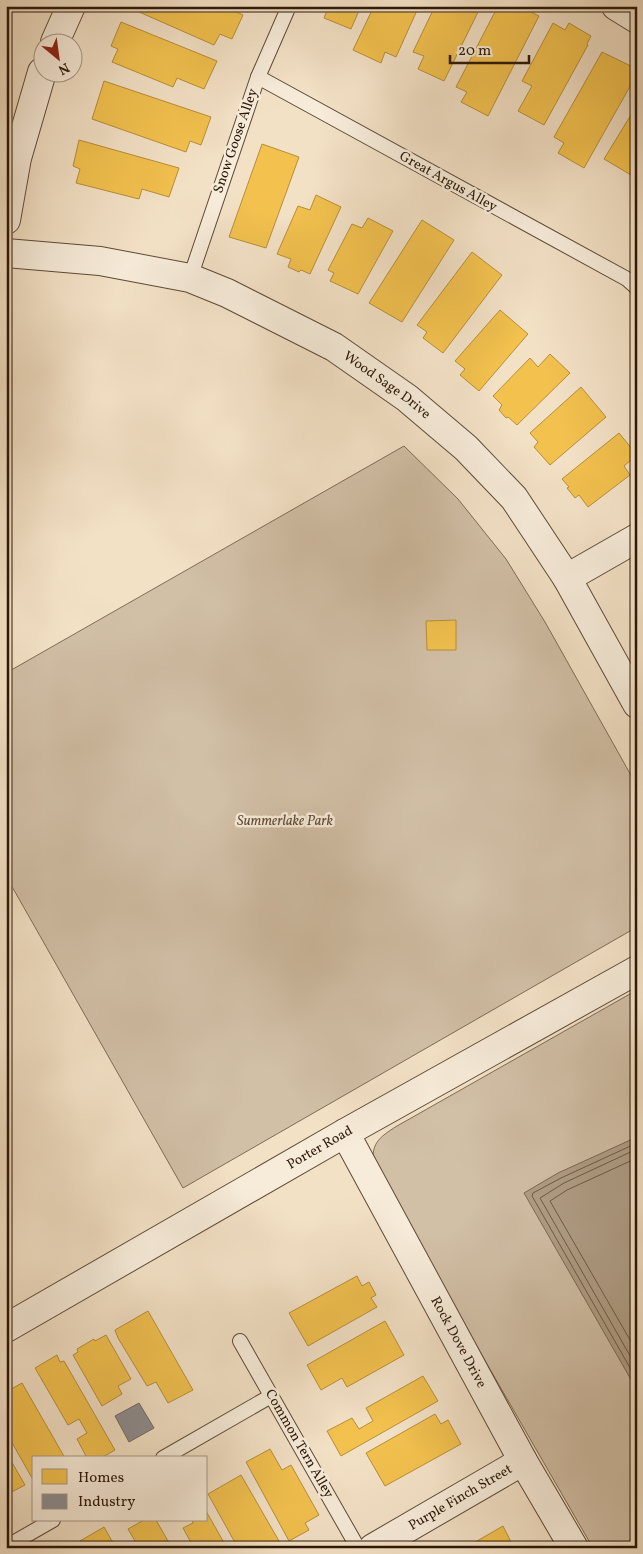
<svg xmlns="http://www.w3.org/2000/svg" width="643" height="1554" viewBox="0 0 643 1554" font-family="Vollkorn,serif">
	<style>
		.green { fill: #d1bfa6; stroke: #7e6c56 }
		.water { fill: #af9d85; stroke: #7b6853 }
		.homes { fill: #f2c14e; stroke: #b78e39 }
		.industry { fill: #8d8d92; stroke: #706a68 }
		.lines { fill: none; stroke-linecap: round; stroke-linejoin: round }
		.shore { stroke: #6e5a46; stroke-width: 1 }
		.service-casing { stroke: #5e4a37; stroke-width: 16 }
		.minor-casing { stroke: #5e4a37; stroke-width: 30 }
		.service { stroke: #f7ecda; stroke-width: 14 }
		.minor { stroke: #f7ecda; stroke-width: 28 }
		.labels { text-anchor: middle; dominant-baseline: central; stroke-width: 5; stroke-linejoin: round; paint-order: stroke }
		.street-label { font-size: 14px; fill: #2c1807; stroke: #f7ecda }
		.park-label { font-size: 14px; font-style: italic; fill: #5e4a37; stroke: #f7ecda }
	</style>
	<rect width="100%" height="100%" fill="#f3e1c6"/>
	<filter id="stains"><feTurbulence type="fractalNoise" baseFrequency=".004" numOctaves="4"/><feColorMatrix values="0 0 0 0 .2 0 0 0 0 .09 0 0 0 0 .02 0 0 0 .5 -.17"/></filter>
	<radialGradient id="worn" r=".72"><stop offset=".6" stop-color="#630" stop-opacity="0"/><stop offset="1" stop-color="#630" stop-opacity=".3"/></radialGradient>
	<!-- green -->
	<g class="green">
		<polygon points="404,446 458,499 506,559 545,622 637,786 637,927 183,1188 6,876 6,673"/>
		<path d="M637,990v558h-44l-219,-380c-4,-24 4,-30 23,-42z"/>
	</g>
	<!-- water -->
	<polygon class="water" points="637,1137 637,1390 524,1193 558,1173"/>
	<!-- homes -->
	<g class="homes">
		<polygon points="131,6 224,6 243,15 232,39 220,34 214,45 130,8"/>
		<polygon points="329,6 361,6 351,29 324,18"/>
		<polygon points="374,6 419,6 396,57 385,52 381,63 353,50"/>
		<polygon points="435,6 481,6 444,81 418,69 424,56 413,52"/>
		<polygon points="498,6 517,6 521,8 521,7 539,16 488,116 461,102 467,92 456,87"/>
		<polygon points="121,22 217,61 204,89 177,78 173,87 112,62 118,49 111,46"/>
		<polygon points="553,23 565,30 569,23 591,36 587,44 588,45 544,125 518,111 532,86 522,81"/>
		<polygon points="602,52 637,69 637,74 584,168 558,153 564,143 554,137"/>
		<polygon points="104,81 211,117 201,145 190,141 186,152 92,119"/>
		<polygon points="637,105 637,164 631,175 604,159"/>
		<polygon points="79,140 179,168 169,197 142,189 139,199 76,183 80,169 73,166"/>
		<polygon points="262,144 299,157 266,248 229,237"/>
		<polygon points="316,195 341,207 310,274 301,270 299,272 288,267 291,259 277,254 298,206 310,210"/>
		<polygon points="368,218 393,231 358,294 330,281 334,273 328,270 352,224 362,228"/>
		<polygon points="422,220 454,240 402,322 369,303"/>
		<polygon points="472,252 502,275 443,353 423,338 427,332 417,325"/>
		<polygon points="500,310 528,334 479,391 460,375 465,369 455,361"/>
		<polygon points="550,354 570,373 517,425 508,417 506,418 499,410 502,405 493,396 530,358 538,367"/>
		<polygon points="581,387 606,417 550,465 534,447 538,442 530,433"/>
		<polygon points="619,433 637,455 624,466 630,475 588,507 579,495 575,498 567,488 569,487 562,479"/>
		<polygon points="456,620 456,650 427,650 426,621"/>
		<polygon points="357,1276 362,1286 369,1282 376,1295 371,1298 377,1307 308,1346 289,1313"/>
		<polygon points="148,1311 193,1390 168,1403 156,1382 147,1386 118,1338 115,1330"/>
		<polygon points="385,1321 404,1355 347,1387 342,1378 321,1390 307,1365"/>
		<polygon points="106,1335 131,1379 118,1386 122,1394 102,1406 73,1355 78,1352 77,1349 94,1339 95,1341"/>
		<polygon points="57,1355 60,1362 64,1361 115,1450 101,1458 87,1458 77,1439 87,1433 79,1419 68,1425 35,1368"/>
		<polygon points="423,1376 438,1401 341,1456 327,1431 352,1418 359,1429 373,1421 366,1408"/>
		<polygon points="22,1383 65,1458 34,1458 34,1477 32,1478 6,1432 6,1392"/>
		<polygon points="435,1414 441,1424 448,1420 461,1444 385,1486 366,1453"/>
		<polygon points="270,1449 282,1470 291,1465 319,1515 305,1523 309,1530 289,1541 246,1462"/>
		<polygon points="6,1452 25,1485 6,1495"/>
		<polygon points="241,1475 283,1548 238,1548 208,1494"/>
		<polygon points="206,1511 227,1548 194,1548 183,1528 193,1523 192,1520 206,1520"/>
		<polygon points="144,1520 156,1520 172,1548 139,1548 128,1529"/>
		<polygon points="503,1526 514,1548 465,1548"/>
		<polygon points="104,1527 116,1548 84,1548 80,1541"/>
	</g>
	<!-- industry -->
	<polygon class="industry" points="139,1403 154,1428 129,1442 115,1416"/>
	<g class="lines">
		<!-- shore -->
		<g class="shore">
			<polyline points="637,1143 561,1178 533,1193 532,1196 637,1380"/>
			<polyline points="637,1149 564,1183 540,1198 637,1368"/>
			<polyline points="637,1158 567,1190 550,1201 637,1352"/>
		</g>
		<defs>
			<g id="service">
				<polyline points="258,77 627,279 637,288"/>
				<polyline points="190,278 258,77 289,6"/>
				<polyline points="240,1341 358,1548"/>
				<polyline points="163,1458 271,1396"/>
				<polyline points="6,1547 53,1520"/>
			</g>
			<g id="minor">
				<polyline points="616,6 637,19"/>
				<polyline points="55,42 71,6"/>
				<polyline points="6,220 17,158 42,72"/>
				<path id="s1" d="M6,253l94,8 90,17 37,15 107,54 73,51 59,50 48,50 53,80 70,126"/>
				<polyline points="567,578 637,538"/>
				<path id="s2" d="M345,1133l178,328 51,87"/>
				<path id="s3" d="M6,1328l339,-195 292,-163"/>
				<path id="s4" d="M373,1548l150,-87"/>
			</g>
		</defs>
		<!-- service casing -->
		<use href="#service" class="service-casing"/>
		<!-- minor casing -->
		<use href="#minor" class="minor-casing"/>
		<!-- service -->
		<use href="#service" class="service"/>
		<!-- minor -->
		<use href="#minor" class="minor"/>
	</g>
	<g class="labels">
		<!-- street labels -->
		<g class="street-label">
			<text transform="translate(236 141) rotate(-71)">Snow Goose Alley</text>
			<text transform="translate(448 182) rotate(29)">Great Argus Alley</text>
			<text stroke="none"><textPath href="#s1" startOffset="411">Wood Sage Drive</textPath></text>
			<text stroke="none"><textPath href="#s3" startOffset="362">Porter Road</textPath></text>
			<text stroke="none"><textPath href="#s2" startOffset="238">Rock Dove Drive</textPath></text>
			<text transform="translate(299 1444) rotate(60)">Common Tern Alley</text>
			<text stroke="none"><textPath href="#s4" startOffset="101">Purple Finch Street</textPath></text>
		</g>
		<!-- park labels -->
		<g class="park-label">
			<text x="285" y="821">Summerlake Park</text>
		</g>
	</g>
	<!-- margin -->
	<rect width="643" height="1554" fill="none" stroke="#f3e1c6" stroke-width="25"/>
	<rect x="8" y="8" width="628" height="1539" fill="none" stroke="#2c1807" stroke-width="2.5"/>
	<rect x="12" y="12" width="618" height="1529" fill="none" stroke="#2c1807"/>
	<!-- legend -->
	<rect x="32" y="1456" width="175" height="65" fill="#f7ecda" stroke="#a69786"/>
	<rect x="42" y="1469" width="25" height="15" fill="#f2c14e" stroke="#a69786"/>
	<text x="78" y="1482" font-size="15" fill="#2c1807">Homes</text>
	<rect x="42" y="1494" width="25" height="15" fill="#8d8d92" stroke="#a69786"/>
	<text x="78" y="1506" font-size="15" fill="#2c1807">Industry</text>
	<!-- north arrow -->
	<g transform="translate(58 58) rotate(151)"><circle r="24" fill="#f7ecda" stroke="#a69786"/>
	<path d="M0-4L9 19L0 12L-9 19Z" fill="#8f2418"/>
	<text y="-8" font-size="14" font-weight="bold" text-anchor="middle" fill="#2c1807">N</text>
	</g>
	<!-- scale -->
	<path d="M450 55v8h79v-8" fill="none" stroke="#2c1807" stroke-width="2.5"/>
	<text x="458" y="55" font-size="15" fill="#2c1807" stroke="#f7ecda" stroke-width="4" paint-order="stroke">20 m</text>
	<rect width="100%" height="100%" filter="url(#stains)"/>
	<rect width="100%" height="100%" fill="url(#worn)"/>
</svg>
